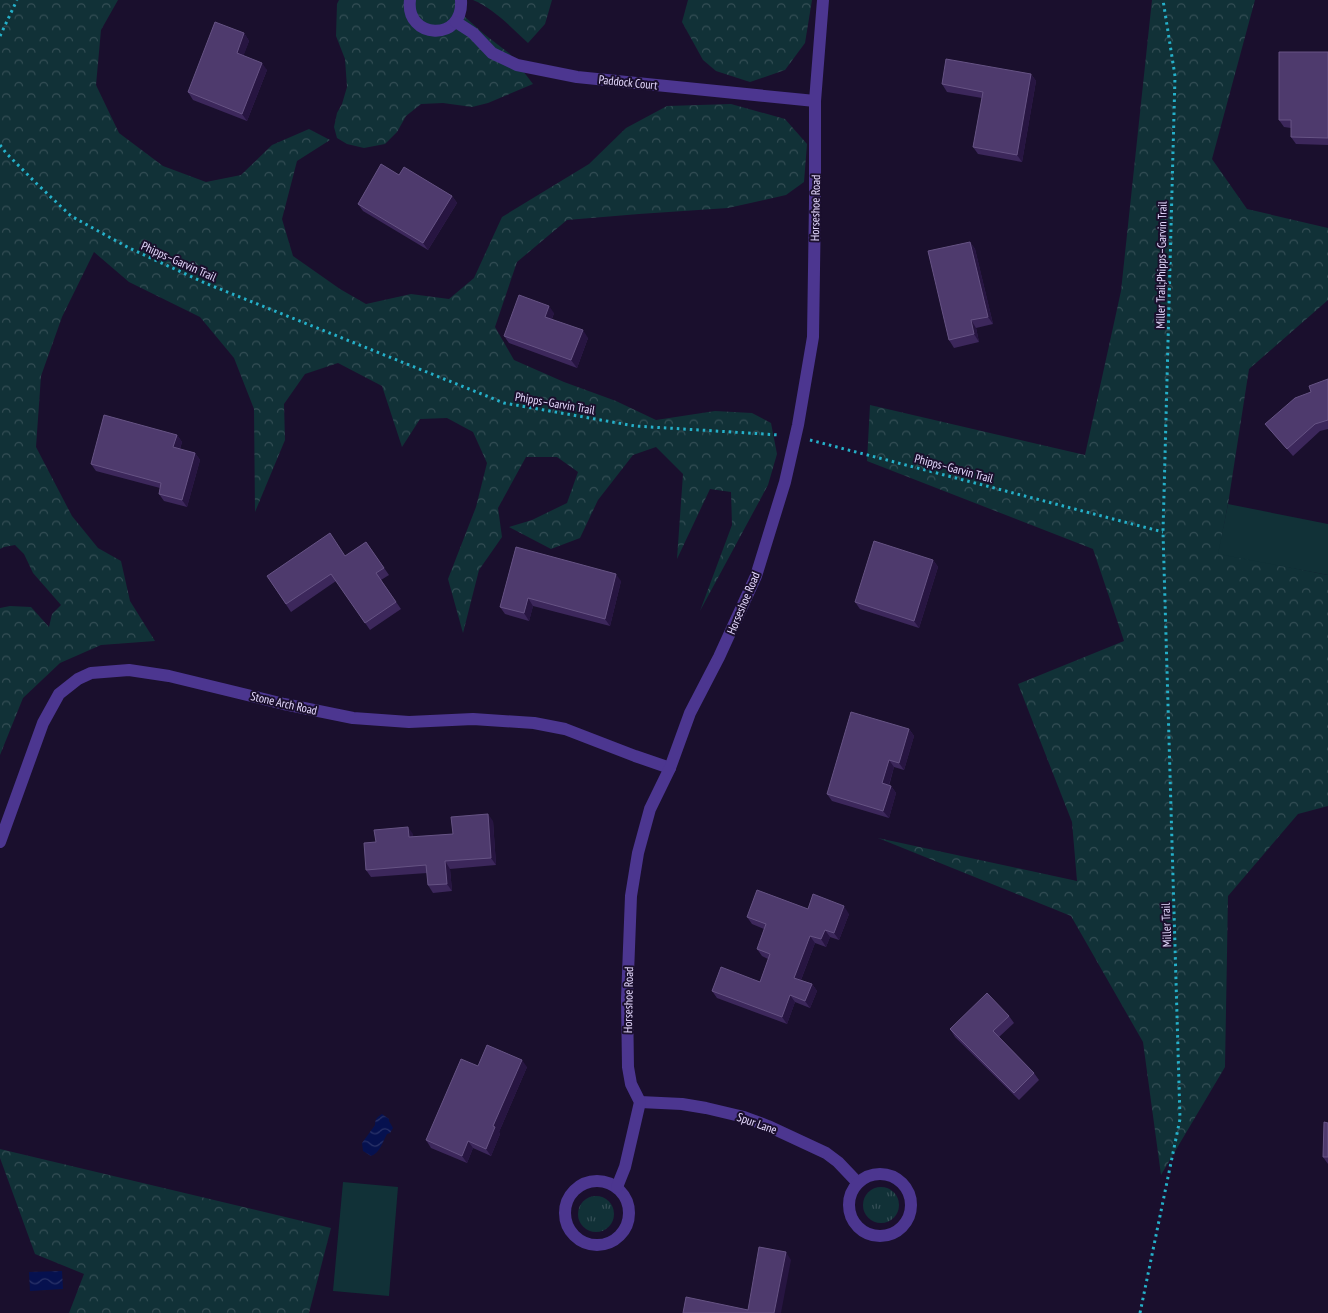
<svg xmlns="http://www.w3.org/2000/svg" width="1328" height="1313" viewBox="0 0 1328 1313" font-family="'PT Sans Narrow',sans-serif">
	<style>
		.grass { fill: url(#grass-tufts) }
		.forest { fill: url(#forest-crowns) }
		.garden { fill: #113137 }
		.water { fill: url(#water-waves) }
		.lines { fill: none; stroke-linecap: round; stroke-linejoin: round }
		.path { stroke: #25b0c9; stroke-width: 3; stroke-dasharray: 2.5 4; stroke-linecap: butt }
		.street { stroke: #4c3690; stroke-width: 12 }
		.wall { fill: #3c275b }
		.shaded-wall { fill: #271541 }
		.building { fill: #4e3a6d; stroke: #665384 }
		.labels { text-anchor: middle; dominant-baseline: central; stroke-width: 4; stroke-linejoin: round; paint-order: stroke }
		.street-label { font-size: 12px; fill: #e6daff; stroke: #1a0f2d }
	</style>
	<defs>
		<pattern id="grass-tufts" width="24" height="20" patternUnits="userSpaceOnUse" patternTransform="scale(1.25)"><rect width="24" height="20" fill="#113137"/><path d="M3 7l-1-3M5 7V3M7 7l1-3M15 17l-1-3M17 17v-4M19 17l1-3" fill="none" stroke="#344e55"/></pattern>
		<pattern id="forest-crowns" width="20" height="18" patternUnits="userSpaceOnUse" patternTransform="scale(1.25)"><rect width="20" height="18" fill="#113137"/><path d="M2 6a3 3 0 1 1 6 0M12 15a3 3 0 1 1 6 0" fill="none" stroke="#344e55"/></pattern>
		<pattern id="water-waves" width="16" height="10" patternUnits="userSpaceOnUse" patternTransform="scale(1.25)"><rect width="16" height="10" fill="#06114f"/><path d="M0 5q4-4 8 0t8 0" fill="none" stroke="#2a3369"/></pattern>
	</defs>
	<rect width="100%" height="100%" fill="#1a0f2d"/>
	<!-- grass -->
	<g class="grass">
		<circle cx="881" cy="1205" r="18"/>
		<circle cx="596" cy="1214" r="18"/>
	</g>
	<!-- forest -->
	<g class="forest">
		<polygon points="0,0 118,0 101,30 96,85 119,133 163,166 206,182 241,175 272,145 309,129 330,140 297,161 282,219 293,256 340,289 366,304 411,294 449,299 474,278 502,217 589,164 626,128 667,106 731,104 785,119 807,144 804,182 786,195 728,208 639,214 567,220 517,262 495,327 514,360 564,382 616,401 656,420 715,411 752,413 771,423 777,454 768,485 700,611 732,525 731,492 710,489 677,559 683,474 656,447 633,455 598,500 580,538 551,549 509,527 532,520 567,503 578,472 557,457 526,457 498,508 502,537 479,570 463,633 448,579 476,507 487,463 473,432 447,418 420,419 402,447 382,386 338,363 305,374 284,404 285,440 255,512 254,409 234,358 200,317 129,282 94,252 62,317 41,376 36,447 72,516 98,548 121,561 130,601 155,641 101,645 60,663 23,698 0,755 0,608 10,606 31,607 49,627 52,614 61,605 33,573 24,554 15,545 4,547 0,549"/>
		<polygon points="339,0 460,0 465,17 484,34 510,54 533,84 488,103 472,107 443,103 421,104 406,116 397,132 385,144 364,148 347,144 337,138 334,127 337,113 342,104 347,87 345,59 336,36 337,4"/>
		<path d="M473,0h79l-7,24 -17,19c-17,-16 -34,-34 -55,-43z"/>
		<polygon points="688,0 812,0 805,43 785,70 750,82 716,71 703,60 682,22"/>
		<polygon points="1152,0 1255,0 1212,159 1247,209 1328,228 1328,300 1249,369 1228,504 1219,553 1328,575 1328,806 1298,814 1228,896 1225,1067 1161,1175 1143,1042 1071,916 878,838 1077,881 1072,822 1018,684 1124,641 1093,549 867,461 870,405 1085,455 1121,291"/>
		<polygon points="0,1149 331,1228 309,1313 69,1313 84,1274 35,1254 0,1158"/>
	</g>
	<!-- garden -->
	<g class="garden">
		<polygon points="1228,504 1328,524 1328,575 1218,554"/>
		<polygon points="343,1182 398,1187 389,1296 333,1291"/>
	</g>
	<!-- water -->
	<g class="water">
		<path d="M382,1114l7,5v2l4,7 -3,5 -3,1c-5,9 -7,19 -16,22l-8,-5 -1,-8 13,-18c0,-6 2,-8 7,-11z"/>
		<polygon points="62,1271 63,1289 30,1291 29,1272"/>
	</g>
	<g class="lines">
		<!-- path -->
		<g class="path">
			<polyline points="0,36 17,0"/>
			<polyline points="0,145 6,153 36,183 71,216 129,248 205,283 504,403 635,426 780,435"/>
			<polyline points="810,440 1163,532"/>
			<polyline points="1140,1313 1180,1119 1163,532 1175,76 1163,0"/>
		</g>
		<!-- street -->
		<g class="street">
			<path d="M410,0c-5,39 54,43 51,0"/>
			<polyline points="456,22 473,33 492,53 517,65 577,77 815,101"/>
			<polyline points="0,842 43,723 59,694 78,679 91,673 129,670 169,676 284,704 353,718 409,722 473,719 534,723 565,729 635,756 670,768"/>
			<polyline points="640,1102 682,1104 706,1108 744,1117 768,1126 826,1153 838,1162 858,1183"/>
			<circle cx="880" cy="1205" r="31"/>
			<circle cx="597" cy="1213" r="32"/>
			<polyline points="617,1187 625,1167 640,1102 631,1084 628,1067 627,999 631,896 638,853 650,809 670,768 690,713 719,657 756,576 785,482 798,425 813,337 815,202 815,101 823,0"/>
		</g>
	</g>
	<!-- wall -->
	<g class="wall">
		<polygon points="244,33 249,41 243,56 267,70 247,121 193,100 188,92"/>
		<polygon points="1328,52 1328,145 1296,144 1291,137 1291,128 1284,127 1279,120"/>
		<polygon points="1031,74 1036,81 1022,162 978,154 973,147 982,98 947,92 942,84"/>
		<polygon points="399,175 452,196 457,203 428,250 363,211 358,204"/>
		<polygon points="970,242 975,249 993,324 976,328 979,342 954,348 949,340"/>
		<polygon points="554,313 552,319 588,338 577,368 509,343 504,336"/>
		<polygon points="1328,379 1328,429 1320,431 1293,456 1271,431 1265,424 1311,392"/>
		<polygon points="177,435 182,442 180,449 195,453 200,460 187,507 164,501 159,494 160,488 96,471 91,464"/>
		<polygon points="366,542 389,575 381,580 401,609 370,630 336,581 291,612 267,576 345,556"/>
		<polygon points="516,547 621,581 610,626 533,606 529,621 505,614 500,607"/>
		<polygon points="933,560 938,567 919,628 860,609 855,602"/>
		<polygon points="909,729 914,736 904,770 894,767 889,786 891,786 896,793 889,818 832,801 827,794"/>
		<polygon points="493,821 496,865 450,869 452,891 433,893 428,885 427,873 371,877 366,870 376,842 413,834 413,837 453,834"/>
		<polygon points="808,909 849,914 839,940 830,937 826,947 815,943 801,980 812,984 817,991 810,1008 795,1002 787,1024 717,998 712,991 760,982 768,959 762,956 757,949 764,929 752,924 747,917"/>
		<polygon points="1009,1016 1014,1023 999,1037 1034,1073 1039,1080 1019,1100 955,1037 950,1029"/>
		<polygon points="478,1066 527,1067 499,1132 500,1134 491,1156 473,1148 467,1163 431,1148 426,1140"/>
		<polygon points="1328,1123 1328,1164 1323,1157"/>
	</g>
	<!-- shaded-wall -->
	<g class="shaded-wall">
		<polygon points="244,33 249,41 242,60 237,53"/>
		<polygon points="262,63 267,70 247,121 242,114"/>
		<polygon points="1031,74 1036,81 1022,162 1017,155"/>
		<polygon points="452,196 457,203 428,250 423,243"/>
		<polygon points="970,242 975,249 993,324 988,317"/>
		<polygon points="549,306 554,313 550,324 545,317"/>
		<polygon points="971,320 976,328 979,342 974,334"/>
		<polygon points="583,330 588,338 577,368 571,360"/>
		<polygon points="177,435 182,442 178,454 173,447"/>
		<polygon points="195,453 200,460 187,507 182,500"/>
		<polygon points="933,560 938,567 919,628 914,621"/>
		<polygon points="616,574 621,581 610,626 605,619"/>
		<polygon points="528,598 533,606 529,621 524,613"/>
		<polygon points="909,729 914,736 904,770 899,763"/>
		<polygon points="889,760 894,767 887,791 882,783"/>
		<polygon points="891,786 896,793 889,818 883,811"/>
		<polygon points="488,814 493,821 496,865 491,858"/>
		<polygon points="408,827 413,834 414,844 409,837"/>
		<polygon points="445,861 450,869 452,891 447,884"/>
		<polygon points="844,906 849,914 839,940 834,933"/>
		<polygon points="825,930 830,937 826,947 821,939"/>
		<polygon points="810,936 815,943 799,985 794,978"/>
		<polygon points="812,984 817,991 810,1008 805,1001"/>
		<polygon points="790,995 795,1002 787,1024 782,1017"/>
		<polygon points="522,1060 527,1067 499,1132 500,1134 491,1156 486,1149 493,1126"/>
		<polygon points="468,1141 473,1148 467,1163 462,1156"/>
		<polygon points="786,1252 791,1260 781,1313 774,1313"/>
	</g>
	<!-- building -->
	<g class="building">
		<polygon points="215,22 244,33 237,53 262,63 242,114 188,92"/>
		<polygon points="1279,52 1328,52 1328,138 1291,137 1291,120 1279,120"/>
		<polygon points="946,59 1031,74 1017,155 973,147 983,92 942,84"/>
		<polygon points="381,164 399,175 404,167 452,196 423,243 358,204"/>
		<polygon points="970,242 988,317 971,320 974,334 949,340 928,251"/>
		<polygon points="519,295 549,306 545,317 583,330 571,360 504,336"/>
		<polygon points="1328,379 1328,420 1315,424 1287,449 1265,424 1295,398 1311,392 1309,386"/>
		<polygon points="104,415 177,435 173,447 195,453 182,500 159,494 161,483 91,464"/>
		<polygon points="330,533 345,556 366,542 384,568 376,573 396,602 365,623 331,574 286,604 267,576"/>
		<polygon points="874,541 933,560 914,621 855,602"/>
		<polygon points="516,547 616,574 605,619 528,598 524,613 500,607"/>
		<polygon points="851,712 909,729 899,763 889,760 882,783 891,786 883,811 827,794"/>
		<polygon points="488,814 491,858 445,861 447,884 428,885 426,865 366,870 364,843 376,842 374,830 408,827 409,837 453,834 451,817"/>
		<polygon points="757,890 808,909 813,894 844,906 834,933 825,930 821,939 810,936 794,978 812,984 805,1001 790,995 782,1017 712,991 721,967 760,982 770,954 757,949 766,924 747,917"/>
		<polygon points="987,993 1009,1016 993,1031 1034,1073 1014,1093 950,1029"/>
		<polygon points="487,1045 522,1060 493,1126 495,1127 486,1149 468,1141 462,1156 426,1140 461,1059 478,1066"/>
		<polygon points="1324,1122 1328,1123 1328,1157 1323,1157"/>
		<polygon points="759,1247 786,1252 774,1313 683,1313 686,1297 748,1310"/>
	</g>
	<g class="labels">
		<!-- street labels -->
		<g class="street-label">
			<text transform="translate(628 82) rotate(6)">Paddock Court</text>
			<text transform="translate(815 208) rotate(-89)">Horseshoe Road</text>
			<text transform="translate(179 261) rotate(24)">Phipps–Garvin Trail</text>
			<text transform="translate(1161 265) rotate(-89)">Miller Trail;Phipps–Garvin Trail</text>
			<text transform="translate(555 403) rotate(10)">Phipps–Garvin Trail</text>
			<text transform="translate(954 468) rotate(15)">Phipps–Garvin Trail</text>
			<text transform="translate(743 603) rotate(-67)">Horseshoe Road</text>
			<text transform="translate(284 703) rotate(13)">Stone Arch Road</text>
			<text transform="translate(1166 925) rotate(-92)">Miller Trail</text>
			<text transform="translate(628 1000) rotate(-89)">Horseshoe Road</text>
			<text transform="translate(757 1123) rotate(20)">Spur Lane</text>
		</g>
	</g>
</svg>
